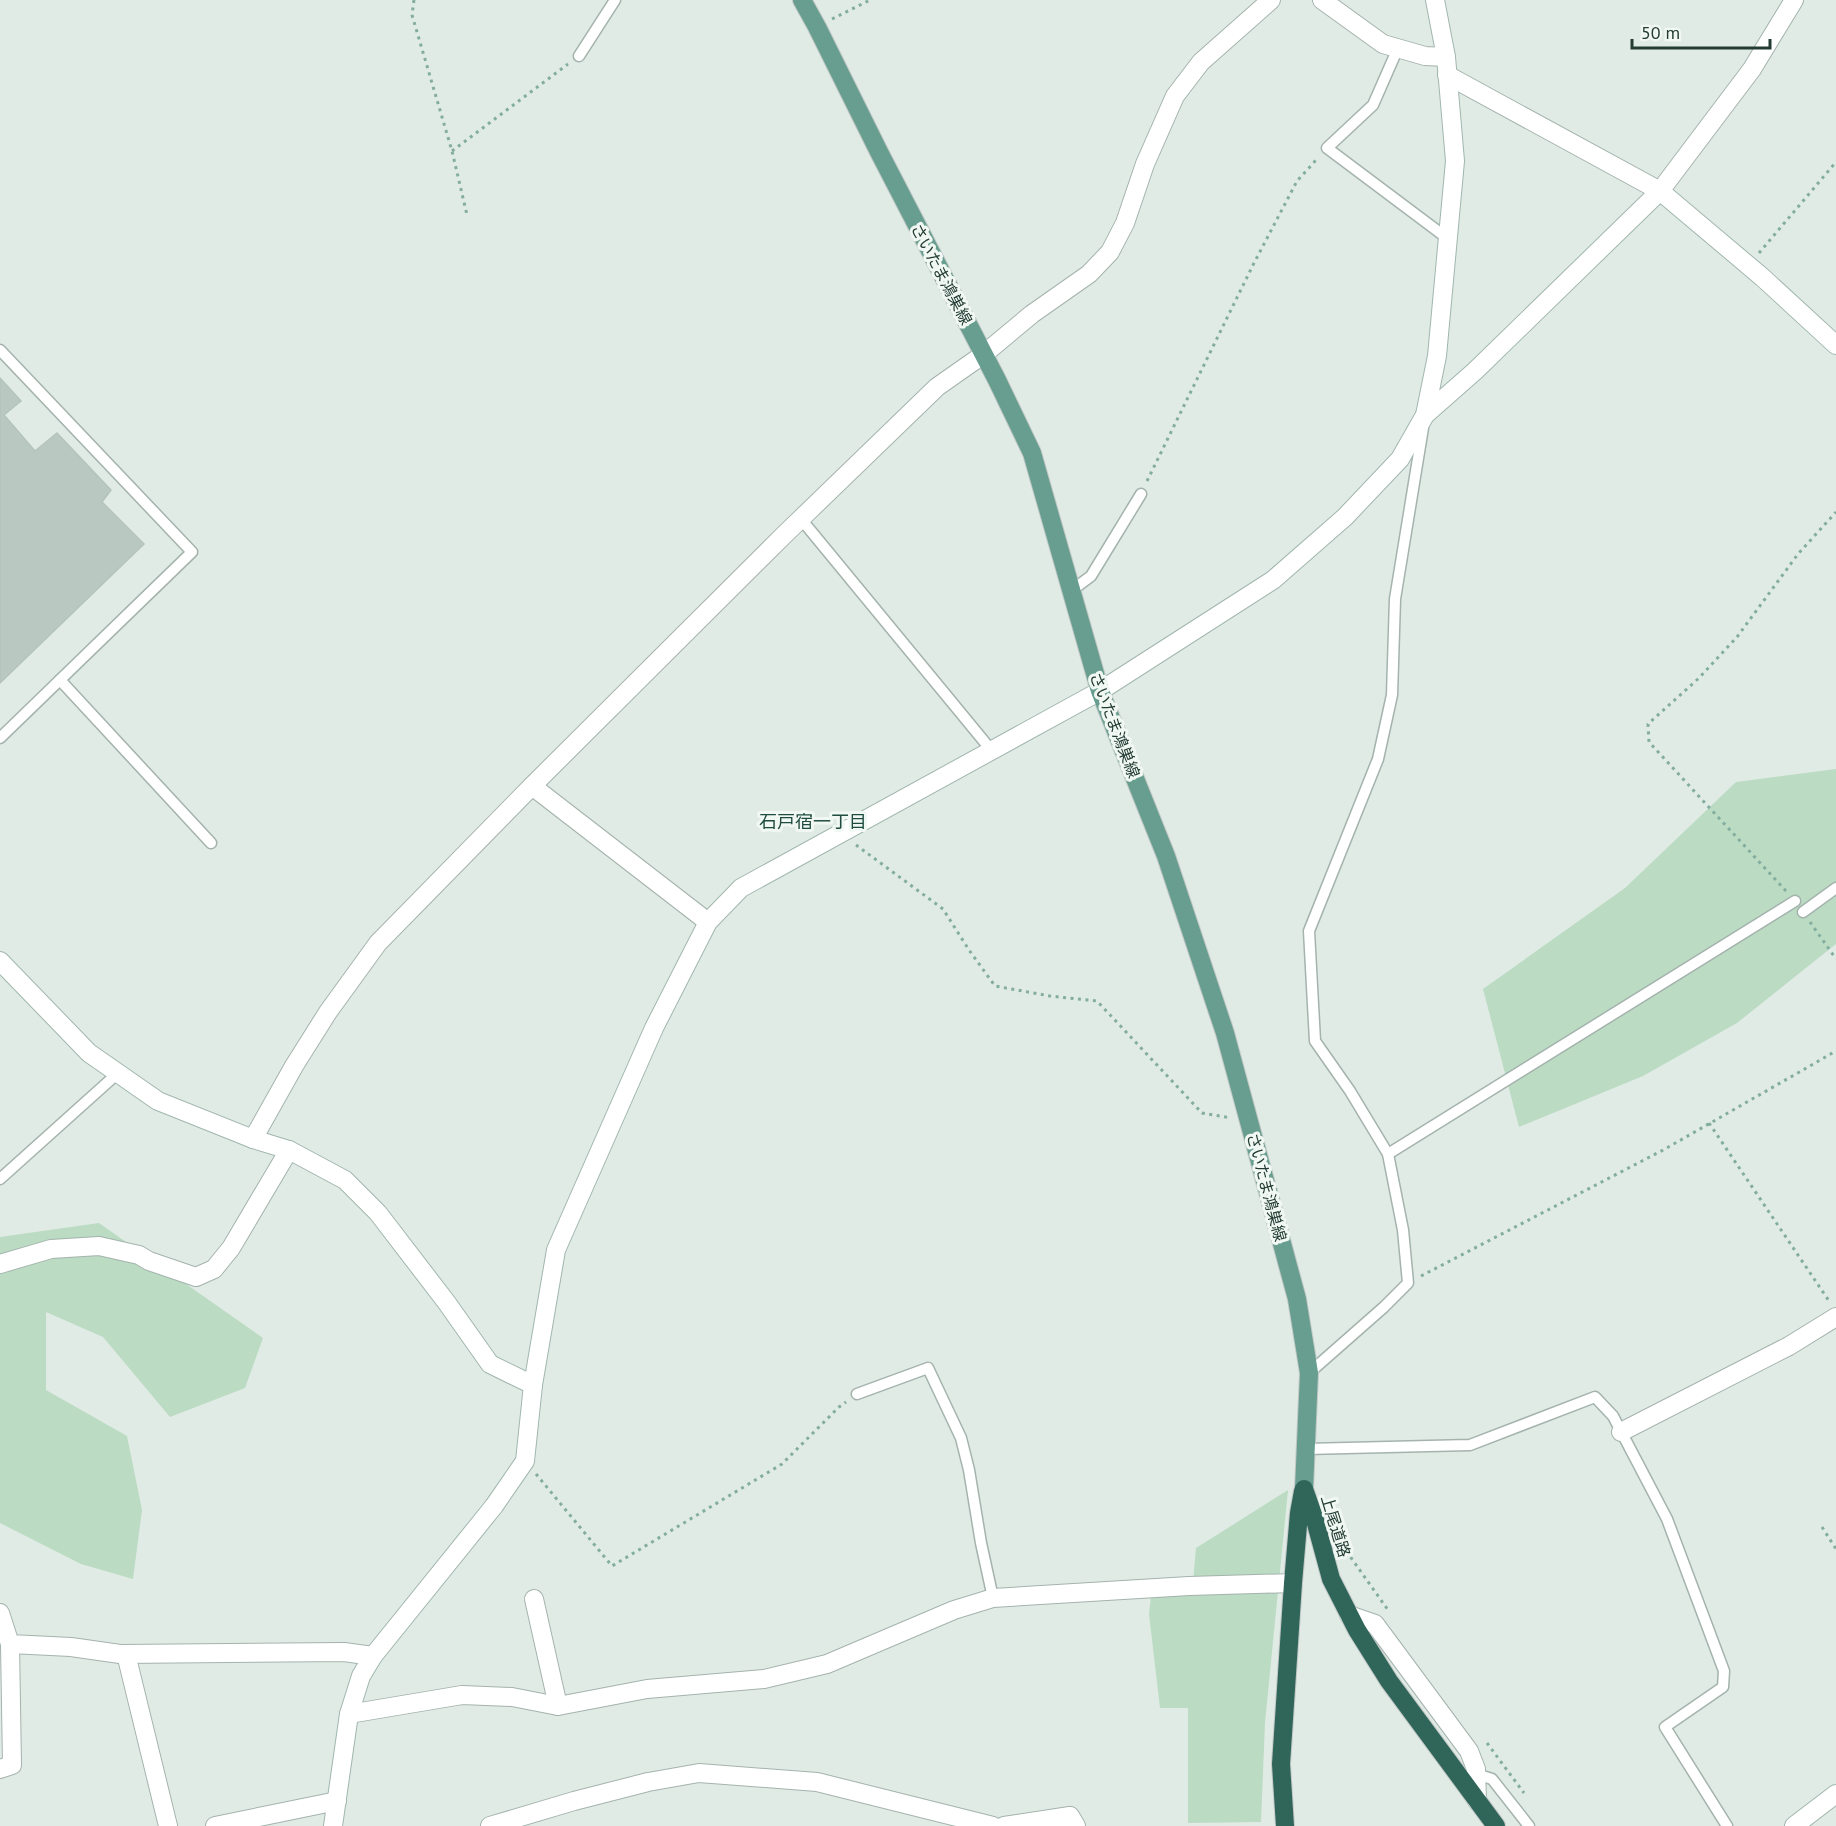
<svg xmlns="http://www.w3.org/2000/svg" width="1836" height="1826" viewBox="0 0 1836 1826" font-family="'PT Sans','Noto Sans JP',sans-serif">
	<style>
		.green { fill: #bbdbc3 }
		.building { fill: #bac8c2; stroke: #b4c4bd; stroke-width: 1.5 }
		.lines { fill: none; stroke-linecap: round; stroke-linejoin: round }
		.lane-casing { stroke: #a4b3ad; stroke-width: 13 }
		.street-casing { stroke: #a4b3ad; stroke-width: 20 }
		.secondary-casing { stroke: #a0b6ae; stroke-width: 20 }
		.primary-casing { stroke: #c1c8c6; stroke-width: 20 }
		.highway-casing { stroke: #c1c8c6; stroke-width: 20 }
		.path { stroke: #83ad9f; stroke-width: 3; stroke-dasharray: 3 4.5; stroke-linecap: butt }
		.lane { stroke: #fff; stroke-width: 10 }
		.street { stroke: #fff; stroke-width: 18 }
		.secondary { stroke: #fff; stroke-width: 18 }
		.primary { stroke: #689e8f; stroke-width: 18 }
		.highway { stroke: #306559; stroke-width: 18 }
		.labels { text-anchor: middle; dominant-baseline: central; stroke-width: 6; stroke-linejoin: round; paint-order: stroke }
		.street-label { font-size: 16px; fill: #223b33; stroke: #f1f8f4 }
		.neighbourhood-label { font-size: 18px; fill: #204c40; stroke: #f1f8f4 }
	</style>
	<rect width="100%" height="100%" fill="#e1ebe6"/>
	<!-- green -->
	<g class="green">
		<polygon points="1836,769 1836,944 1737,1023 1643,1076 1519,1127 1483,989 1625,888 1736,782"/>
		<polygon points="99,1223 263,1338 245,1388 170,1417 103,1337 46,1312 46,1390 127,1436 142,1510 133,1579 81,1564 0,1523 0,1237"/>
		<polygon points="1288,1490 1265,1723 1261,1822 1188,1823 1188,1708 1160,1708 1149,1614 1151,1596 1192,1593 1196,1548"/>
	</g>
	<!-- building -->
	<polygon class="building" points="0,378 21,401 4,415 35,451 57,433 111,490 102,502 144,544 0,683"/>
	<g class="lines">
		<defs>
			<g id="lane">
				<polyline points="1398,48 1373,105 1327,148 1447,238"/>
				<polyline points="579,56 615,0"/>
				<polyline points="0,350 192,552 0,738"/>
				<polyline points="801,519 992,751"/>
				<polyline points="1071,591 1091,576 1141,494"/>
				<polyline points="60,680 211,843"/>
				<polyline points="1803,912 1836,888"/>
				<polyline points="1388,1154 1795,901"/>
				<polyline points="0,1179 118,1073"/>
				<polyline points="1309,1373 1384,1307 1408,1283 1403,1230 1388,1154 1350,1091 1315,1041 1309,931 1378,759 1392,695 1395,599 1423,428"/>
				<polyline points="857,1394 928,1368 961,1438 969,1470 981,1543 993,1598"/>
				<polyline points="1306,1449 1470,1445 1595,1397 1613,1416 1667,1519 1724,1671 1723,1687 1665,1727 1727,1826"/>
				<polyline points="1476,1774 1492,1779 1529,1826"/>
			</g>
			<g id="street">
				<polyline points="1322,0 1383,44 1425,56 1446,57"/>
				<polyline points="1447,75 1660,191 1752,69 1794,0"/>
				<polyline points="532,786 708,922"/>
				<polyline points="253,1139 294,1066 328,1012 378,943 532,786 784,535 937,387 984,354 1032,314 1089,274 1110,252 1125,223 1145,164 1175,96 1201,62 1271,0"/>
				<polyline points="0,1264 51,1249 99,1246 139,1255 149,1261 196,1277 214,1269 231,1248 289,1150"/>
				<polyline points="1621,1432 1789,1346 1836,1317"/>
				<polyline points="534,1599 558,1706"/>
				<polyline points="0,1613 10,1644 71,1647 120,1654 344,1652 373,1656"/>
				<polyline points="1349,1615 1375,1624 1469,1751 1476,1769 1477,1801"/>
				<polyline points="126,1654 168,1826"/>
				<polyline points="349,1714 462,1695 512,1697 558,1706 647,1689 764,1679 827,1664 954,1610 993,1598 1189,1586 1293,1583"/>
				<polyline points="0,1769 12,1765 10,1644"/>
				<polyline points="215,1826 337,1801"/>
				<polyline points="490,1826 574,1801 648,1782 699,1773 817,1782 993,1826"/>
				<polyline points="1004,1826 1070,1816 1076,1826"/>
			</g>
			<g id="secondary">
				<polyline points="1425,415 1475,371 1660,191 1762,277 1836,345"/>
				<polyline points="0,961 89,1053 158,1101 253,1139 289,1150 345,1180 378,1213 447,1303 490,1364 533,1385"/>
				<polyline points="333,1826 349,1714 361,1676 373,1656 494,1506 525,1461 533,1385 556,1250 654,1028 708,922 741,888 1100,691 1273,580 1345,517 1400,459 1425,415 1437,356 1455,161 1446,57 1435,0"/>
				<polyline points="1794,1826 1836,1794"/>
			</g>
			<polyline id="primary" points="802,0 817,27 879,152 997,380 1032,453 1100,691 1166,856 1225,1033 1297,1299 1309,1373 1304,1489"/>
			<g id="highway">
				<polyline points="1304,1489 1315,1520 1331,1579 1357,1630 1389,1681 1496,1826"/>
				<polyline points="1285,1826 1281,1764 1293,1583 1299,1513 1303,1491"/>
			</g>
		</defs>
		<!-- lane casing -->
		<use href="#lane" class="lane-casing"/>
		<!-- street casing -->
		<use href="#street" class="street-casing"/>
		<!-- secondary casing -->
		<use href="#secondary" class="secondary-casing"/>
		<!-- primary casing -->
		<use href="#primary" class="primary-casing"/>
		<!-- highway casing -->
		<use href="#highway" class="highway-casing"/>
		<!-- path -->
		<g class="path">
			<polyline points="414,0 412,15 452,151 467,215"/>
			<polyline points="832,19 870,0"/>
			<polyline points="452,151 568,64"/>
			<polyline points="1759,253 1836,162"/>
			<polyline points="1147,481 1253,265 1297,181 1317,159"/>
			<polyline points="856,845 943,909 969,950 995,986 1050,996 1097,1001 1202,1113 1226,1117 1229,1116"/>
			<polyline points="1786,891 1649,742 1648,724 1699,678 1737,637 1798,554 1836,512"/>
			<polyline points="1810,922 1836,959"/>
			<polyline points="1709,1123 1829,1301"/>
			<polyline points="1421,1276 1665,1149 1836,1051"/>
			<polyline points="536,1474 612,1566 782,1464 839,1407 846,1402"/>
			<polyline points="1822,1527 1836,1549"/>
			<polyline points="1342,1545 1388,1610"/>
			<polyline points="1487,1743 1524,1793"/>
		</g>
		<!-- lane -->
		<use href="#lane" class="lane"/>
		<!-- street -->
		<use href="#street" class="street"/>
		<!-- secondary -->
		<use href="#secondary" class="secondary"/>
		<!-- primary -->
		<use href="#primary" class="primary"/>
		<!-- highway -->
		<use href="#highway" class="highway"/>
	</g>
	<g class="labels">
		<!-- street labels -->
		<g class="street-label">
			<text transform="translate(942 274) rotate(62)">さいたま鴻巣線</text>
			<text transform="translate(1115 725) rotate(69)">さいたま鴻巣線</text>
			<text transform="translate(1267 1187) rotate(75)">さいたま鴻巣線</text>
			<text transform="translate(1336 1526) rotate(73)">上尾道路</text>
		</g>
		<!-- neighbourhood labels -->
		<g class="neighbourhood-label">
			<text x="813" y="821">石戸宿一丁目</text>
		</g>
	</g>
	<!-- scale -->
	<path d="M1632 39v9h138v-9" fill="none" stroke="#223b33" stroke-width="3"/>
	<text x="1641" y="39" font-size="18" fill="#223b33" stroke="#f1f8f4" stroke-width="4.5" paint-order="stroke">50 m</text>
</svg>
